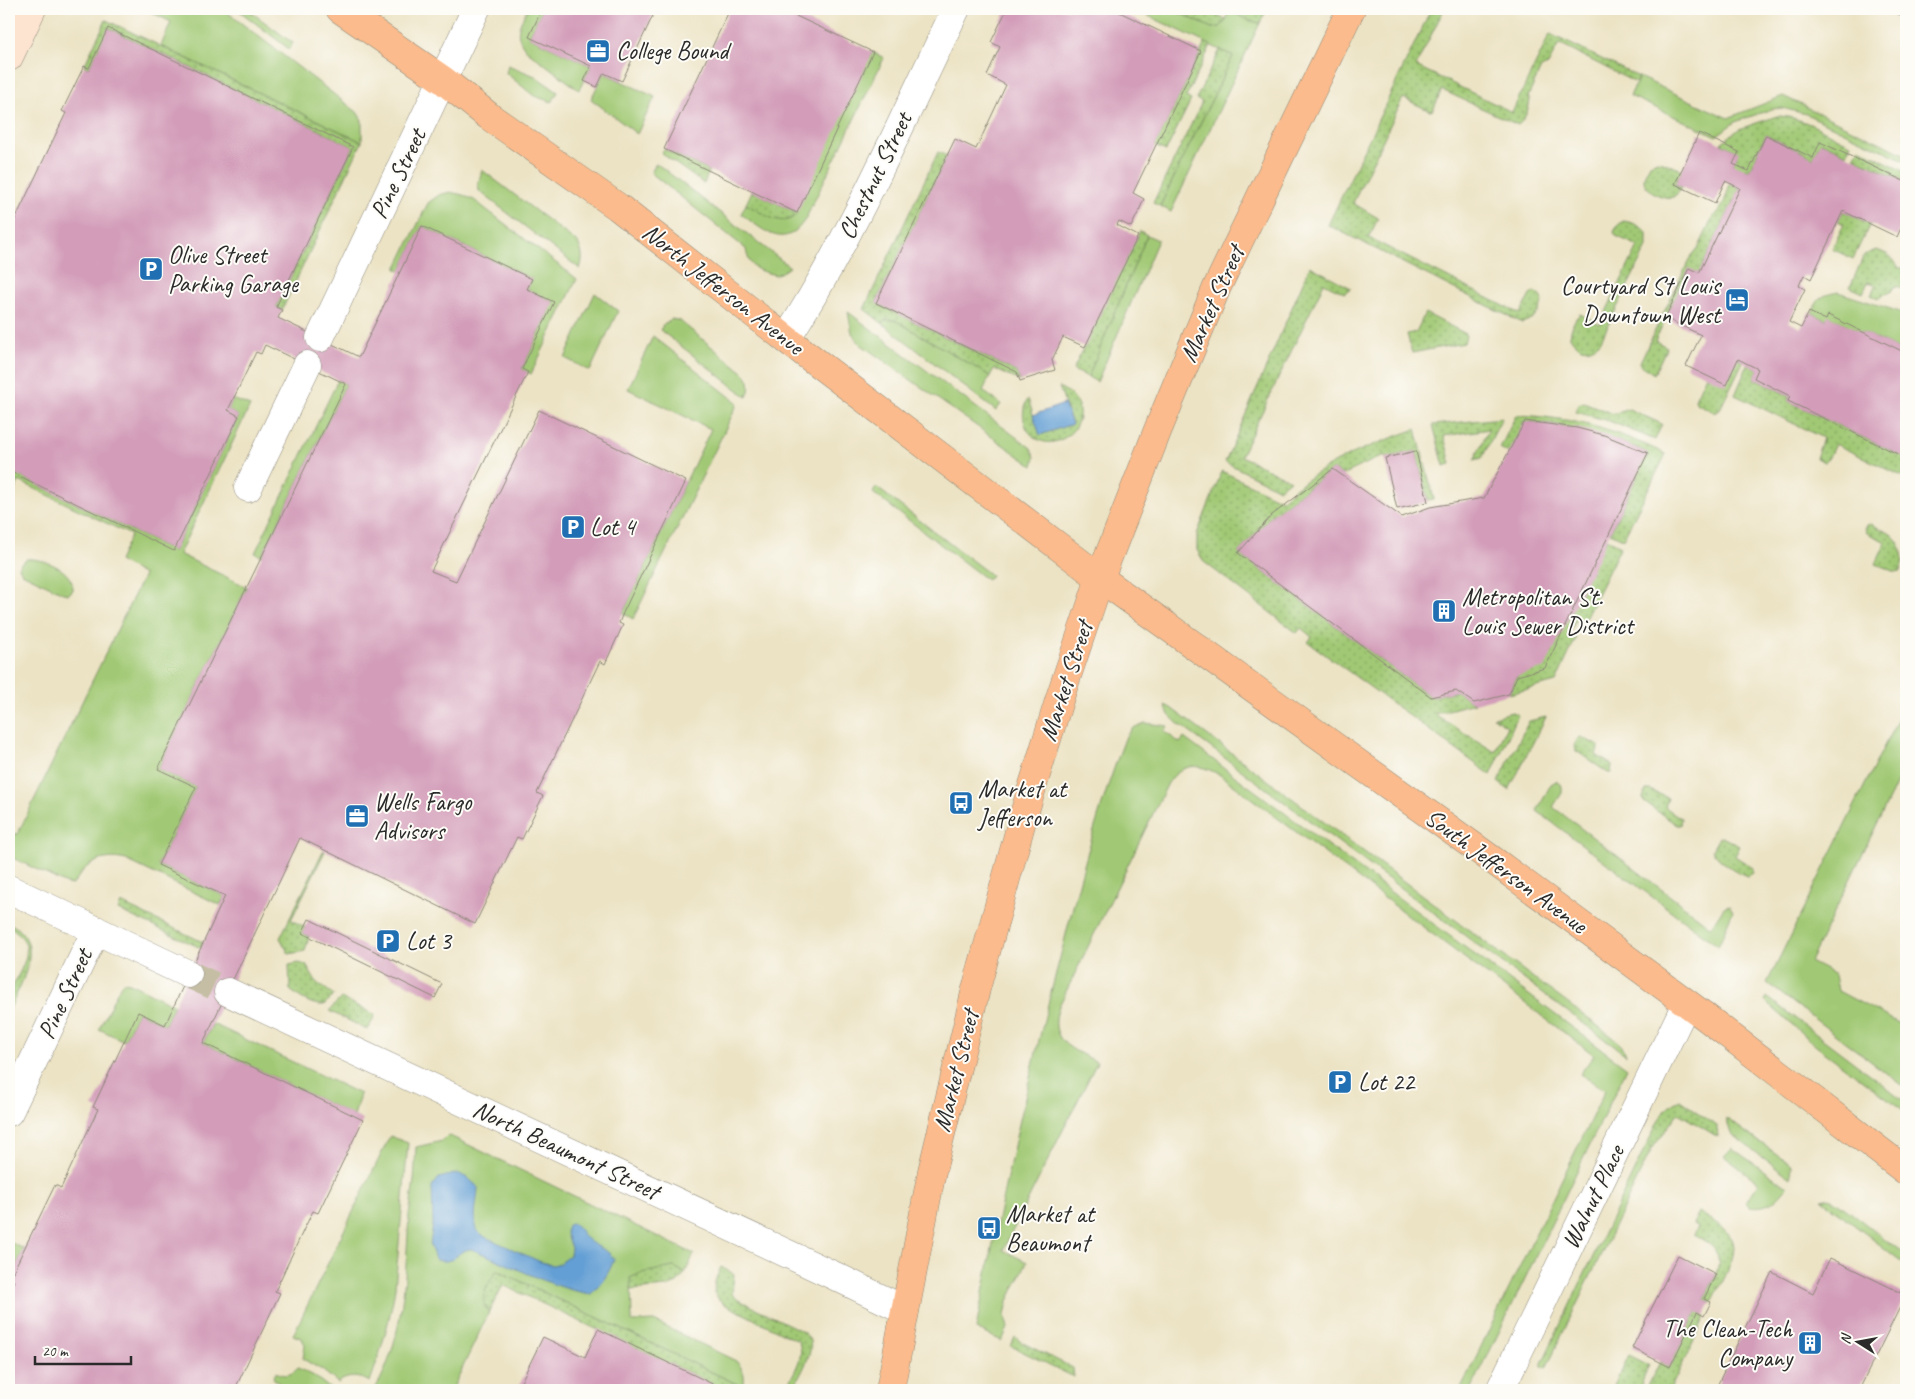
<svg xmlns="http://www.w3.org/2000/svg" width="1915" height="1399" viewBox="0 0 1915 1399" font-family="Caveat,sans-serif">
	<style>
		.green { fill: #a1c975; stroke: #667a50 }
		.garden { fill: url(#garden-dots); stroke: #667a50 }
		.water { fill: #639fd4; stroke: #476580 }
		.building { fill: #d39db9 }
		.lines { fill: none; stroke-linecap: round; stroke-linejoin: round }
		.street-tunnel { stroke: #c5bea5; stroke-width: 28; stroke-dasharray: 28 14; stroke-linecap: butt }
		.street-casing { stroke: #8c8778; stroke-width: 29 }
		.secondary-casing { stroke: #8c8778; stroke-width: 29 }
		.primary-casing { stroke: #8c8778; stroke-width: 29 }
		.street { stroke: #fff; stroke-width: 28 }
		.secondary { stroke: #fde4d1; stroke-width: 28 }
		.primary { stroke: #fbbb8c; stroke-width: 28 }
		.labels { text-anchor: middle; dominant-baseline: central; stroke-width: 4; stroke-linejoin: round; paint-order: stroke }
		.poi-label { font-size: 25px; fill: #2b2b2b; stroke: #fdfcf7; text-anchor: start }
		.street-label { font-size: 25px; fill: #2b2b2b; stroke: #fdfcf7 }
	</style>
	<defs>
		<pattern id="garden-dots" width="8" height="8" patternUnits="userSpaceOnUse" patternTransform="scale(1.25)"><rect width="8" height="8" fill="#a1c975"/><path d="M2 2h.1M6 6h.1" fill="none" stroke="#83a360" stroke-width="1.8" stroke-linecap="round"/></pattern>
	</defs>
	<rect width="100%" height="100%" fill="#fdfcf7"/>
	<filter id="ink" filterUnits="userSpaceOnUse"><feTurbulence type="fractalNoise" baseFrequency=".02" numOctaves="2"/><feDisplacementMap in="SourceGraphic" scale="10" xChannelSelector="R" yChannelSelector="G"/><feConvolveMatrix kernelMatrix="1 2 1 2 8 2 1 2 1" color-interpolation-filters="sRGB"/></filter>
	<filter id="wash" filterUnits="userSpaceOnUse"><feTurbulence type="fractalNoise" baseFrequency=".0096" numOctaves="4" result="noise"/><feDisplacementMap in="SourceGraphic" scale="20" xChannelSelector="R" yChannelSelector="G"/><feGaussianBlur stdDeviation="1.12" result="paint"/><feColorMatrix in="noise" values="0 0 0 0 0 0 0 0 0 0 0 0 0 0 0 0 0 1.4 0 .05"/><feComposite in="paint" operator="in"/></filter>
	<g filter="url(#wash)">
		<rect width="100%" height="100%" fill="#ece3c4"/>
		<!-- green -->
		<g class="green">
			<polygon points="145,9 223,9 357,112 362,120 362,142 161,46 171,22"/>
			<polygon points="237,9 247,9 293,43 289,49"/>
			<path d="M527,9h15l-13,28 62,29 -12,24 -53,-40c-13,-17 -7,-24 1,-41z"/>
			<polygon points="1134,9 1171,9 1212,28 1220,27 1226,21 1228,10 1248,20 1260,23 1171,212 1160,206 1233,56"/>
			<path d="M873,52l11,6 -78,160c-21,34 -41,13 -65,-4l5,-10 27,14z"/>
			<polygon points="508,65 535,76 558,92 552,102 534,96 506,73"/>
			<polygon points="604,73 655,97 637,134 591,99"/>
			<polygon points="1639,77 1728,118 1783,96 1906,155 1906,161 1806,114 1782,108 1772,109 1735,122 1716,136 1630,96"/>
			<path d="M656,163l134,104 -14,8c-17,-4 -27,-6 -30,-26l-95,-76z"/>
			<path d="M482,170l96,73c5,10 5,16 2,26l-101,-78 -1,-7z"/>
			<polygon points="450,192 463,195 474,200 577,279 531,374 522,369 554,302 527,289 532,279 422,226 401,270 396,269 428,203 439,195"/>
			<polygon points="1147,235 1158,240 1097,382 1088,377"/>
			<path d="M1838,292l68,22v39l-77,-37 -3,4 -14,-7c7,-16 8,-17 26,-21z"/>
			<polygon points="595,293 618,311 590,371 565,358"/>
			<polygon points="848,312 1031,448 1035,457 1033,466 860,344 852,333"/>
			<path d="M672,319l8,2 64,52c7,8 7,14 3,24l-87,-67 3,-5z"/>
			<polygon points="886,320 895,320 990,376 983,391 1001,404 996,411 882,323"/>
			<polygon points="653,336 738,403 633,619 623,613 711,429 628,389"/>
			<polygon points="338,380 346,384 262,556 255,553"/>
			<path d="M233,399l17,7 -71,148 68,33 -89,182 38,18 -38,78 67,31 -5,9 -94,-45c-16,-4 -33,-1 -44,12 -4,5 -6,9 -10,13l-6,-1 -57,-28v-25l8,4 127,-260 -25,-14 12,-26 -112,-54 -10,21v-31l165,80 65,-135 -11,-6z"/>
			<polygon points="876,487 991,575 987,580 873,493"/>
			<path d="M27,559c17,-1 47,11 46,31l-4,4 -6,-1 -41,-20 -3,-6 2,-4z"/>
			<polygon points="1906,702 1906,764 1810,962 1835,975 1838,991 1906,1027 1906,1088 1767,983"/>
			<polygon points="1165,705 1171,708 1614,1038 1623,1047 1626,1055 1176,722 1169,715"/>
			<path d="M1145,723l23,3 -4,5 16,12 4,-5 443,330 -156,322h-11l145,-300 -25,-16 14,-19 -374,-280c-22,-12 -37,-13 -52,8l-109,223c-12,36 12,42 38,56l-94,188 24,12 -19,39 -3,15 3,12 -6,13 -26,-12c24,-127 53,-254 86,-379 18,-72 37,-145 64,-214l7,-8z"/>
			<polygon points="1556,781 1562,786 1562,793 1553,807 1711,927 1724,907 1729,905 1733,911 1718,946 1537,811 1551,784"/>
			<polygon points="123,982 130,983 174,1005 165,1025 138,1012 124,1041 99,1029 120,986"/>
			<polygon points="1767,997 1906,1102 1906,1112 1816,1046 1765,1001"/>
			<polygon points="213,1024 360,1094 354,1116 203,1043"/>
			<polygon points="1726,1118 1792,1165 1791,1178 1731,1134"/>
			<path d="M448,1135l246,119 -9,19 -11,-6 -43,11 1,44 22,-1 82,40c8,9 10,15 7,26l-242,-115 -17,33 5,7 -37,78 -77,-1c29,-47 31,-120 34,-174 1,-9 3,-18 4,-27 2,-13 2,-28 3,-41l26,-6z"/>
			<path d="M390,1136l18,7 -13,145c-5,32 -14,63 -25,94 -11,-6 -23,-7 -32,1l-16,-13 -19,-11 2,-15 -4,-6 -8,-3z"/>
			<polygon points="1648,1142 1652,1149 1546,1368 1542,1366 1542,1363"/>
			<path d="M1732,1148l55,39c-11,14 -19,22 -38,19l-3,-4 13,-19 -35,-27z"/>
			<polygon points="1829,1198 1837,1202 1906,1255 1906,1265 1822,1200"/>
			<polygon points="9,1242 24,1249 9,1280"/>
			<path d="M298,1368l16,8 18,14h-56l3,-7 -6,-5 3,-6c9,5 16,3 22,-4z"/>
		</g>
		<!-- garden -->
		<g class="garden">
			<polygon points="1171,9 1203,9 1226,20 1220,27 1212,28"/>
			<polygon points="1228,9 1267,9 1260,23 1248,20 1228,10"/>
			<path d="M1431,9h13l-28,57 96,46 38,-78 89,43 -3,6 -77,-39 -11,21 -7,3 -13,29 2,3c-1,8 -5,20 -12,25l-76,-35 -9,20 -3,1 -27,-13 -50,105 25,15 -9,20 151,76 10,-19 4,-3 7,4 2,4c-4,13 -8,19 -21,23l-194,-98z"/>
			<polygon points="106,20 362,142 282,310 276,307 353,147 109,28 89,68 84,66"/>
			<polygon points="1205,43 1211,45 1186,97 1191,100 1166,151 1155,146"/>
			<polygon points="1220,50 1233,56 1160,206 1153,203 1202,102 1196,99"/>
			<path d="M1777,116c25,0 51,18 74,28l-4,10 -26,-12 -8,16 -47,-23 -17,36 -16,-7 5,-12 -17,-9 18,-14z"/>
			<polygon points="1859,148 1906,172 1906,182 1854,157"/>
			<polygon points="664,149 709,171 704,184 661,153"/>
			<polygon points="938,152 947,156 876,303 1017,372 1020,381 994,369 990,376 895,320 886,320 882,323 864,309"/>
			<path d="M1657,161l6,1 19,8 -7,14 6,3c-2,4 -4,8 -8,10 -9,3 -30,-7 -29,-18 0,-5 4,-11 6,-15z"/>
			<path d="M1730,183l10,5 -41,85 -10,-4 -34,72 12,6 -13,27 -14,-9v-3l50,-104 9,-11 14,-30c10,-6 14,-23 17,-34z"/>
			<path d="M752,191l45,22c-13,18 -36,-1 -51,-9z"/>
			<polygon points="1843,211 1870,224 1853,259 1832,249 1844,224 1838,221"/>
			<path d="M1623,221c9,1 19,5 24,12v14l-47,95c-13,11 -20,8 -30,-5 1,-8 3,-17 10,-23l20,10 38,-78 -22,-10 -2,-4 2,-5z"/>
			<polygon points="1140,231 1147,235 1088,377 1073,370"/>
			<path d="M1876,250c12,3 17,8 23,18h6l1,-3v27l-6,-5 -5,-1 -4,5 -13,7 -7,-3 5,-10 -8,-3 -5,11 -13,-6 14,-32z"/>
			<polygon points="1310,266 1351,288 1344,293 1324,283 1241,456 1290,480 1279,489 1225,462"/>
			<polygon points="1425,313 1464,333 1466,335 1464,343 1412,353 1407,334 1416,332"/>
			<polygon points="1738,359 1743,362 1720,409 1714,412 1696,403 1695,399 1706,375"/>
			<polygon points="1748,364 1758,369 1754,379 1790,396 1788,401 1906,458 1906,478 1835,444 1828,459 1824,462 1816,458 1823,438 1735,395"/>
			<path d="M1059,387c51,25 -7,81 -32,42 -5,-10 -5,-21 1,-30l12,36 32,-11z"/>
			<polygon points="1584,402 1613,414 1629,409 1662,424 1655,440 1609,421 1576,412 1578,404"/>
			<path d="M1516,415c58,2 98,15 150,39l-43,85 -13,-6 38,-80c-40,-18 -79,-28 -123,-32l-16,32 -9,-5z"/>
			<polygon points="1502,418 1482,458 1474,460 1489,429 1444,436 1451,464 1444,466 1433,425"/>
			<path d="M1416,429l18,70 -6,1 -12,-49 -31,7 -1,-3 -41,20 -10,-6 -61,46 -34,38 193,144 25,-6 18,12 -40,11 61,38 12,-26 -14,-9 19,-5 6,3 -27,60 -183,-133 4,-5 -11,-9 -4,5 -93,-71 -7,-12v-16l25,-63 59,29c43,-38 83,-52 135,-71z"/>
			<path d="M1871,524c7,4 17,7 22,12 10,9 12,24 7,35l-4,1 -20,-8 10,-22 -19,-9 -2,-5 2,-3z"/>
			<polygon points="1607,539 1621,546 1583,623 1576,619 1568,635 1576,638 1556,682 1509,694 1517,676"/>
			<polygon points="1546,717 1509,790 1498,782 1529,721"/>
			<polygon points="1581,737 1599,746 1596,755 1612,765 1611,773 1608,773 1575,750 1574,746 1578,738"/>
			<polygon points="1646,790 1650,790 1668,798 1665,807 1681,818 1680,825 1677,825 1644,802 1643,798"/>
			<path d="M1719,837h3l18,9 -5,10 18,12v5l-6,3c-11,-4 -29,-15 -35,-26z"/>
			<polygon points="323,851 325,851 291,920 305,927 303,933 309,937 305,951 289,954 280,938"/>
			<polygon points="121,903 203,942 201,948 118,910"/>
			<path d="M9,923c39,19 12,59 0,88 0,-4 -1,-9 0,-12 6,-29 36,-50 0,-73z"/>
			<path d="M299,963l7,2 10,17 18,13 -10,10c-12,1 -24,-7 -34,-15l-1,-25z"/>
			<polygon points="341,998 375,1015 368,1030 329,1011"/>
			<path d="M1680,1100l37,26 1,11 -40,-24 -26,36 -4,-7c9,-17 14,-35 32,-42z"/>
			<path d="M1699,1212c10,7 27,15 33,27 8,15 -12,47 -19,61l-2,2 -7,-3c15,-31 27,-46 -10,-64l4,-8 -5,-3z"/>
			<polygon points="674,1267 685,1273 677,1283 667,1287 631,1290 630,1278 641,1273"/>
			<path d="M721,1267l13,7 -2,20 5,5 59,29c5,3 12,6 14,13 4,12 -12,38 -18,49h-8c7,-13 23,-34 14,-49l-74,-37c-15,-12 -10,-21 -3,-37z"/>
			<path d="M496,1271l5,1 242,115 -2,3h-16l-222,-105 -14,27c-12,-15 -1,-27 7,-41z"/>
			<polygon points="1697,1312 1704,1316 1704,1319 1670,1390 1646,1390 1660,1362 1670,1366"/>
			<polygon points="1015,1337 1021,1342 1073,1368 1074,1377 1011,1346"/>
			<polygon points="1629,1355 1649,1365 1639,1390 1612,1390"/>
		</g>
		<!-- water -->
		<g class="water">
			<polygon points="1064,404 1072,424 1040,435 1033,415"/>
			<path d="M458,1173l11,6 9,8c0,14 -8,38 3,48l60,27 12,3 7,-2 10,-8 1,-7 -5,-14 1,-8 5,-3c8,4 10,13 17,18 9,7 19,8 25,18 -4,13 -13,26 -23,35 -38,-5 -83,-31 -120,-45 -16,1 -16,18 -36,10l-5,-14 3,-22 -1,-36 7,-9z"/>
		</g>
		<g id="blocks">
			<!-- building -->
			<g class="building">
				<polygon points="542,9 656,9 622,81 604,73 597,87 584,81 591,66 529,37"/>
				<polygon points="730,9 781,9 873,52 797,213 664,149"/>
				<polygon points="1007,9 1113,9 1201,51 1133,193 1144,199 1138,213 1131,227 1119,221 1117,225 1138,236 1085,347 1063,337 1052,360 1055,370 1020,381 1017,372 876,303 955,139 976,149 1006,85 987,75 1000,47 991,42"/>
				<polygon points="1888,9 1906,9 1906,18"/>
				<polygon points="108,28 353,147 276,307 282,310 278,318 359,357 422,226 532,279 527,289 554,302 522,369 528,372 431,571 456,581 539,410 686,481 623,613 619,623 623,625 605,664 600,661 537,793 543,796 522,839 517,837 475,924 300,838 203,1043 363,1120 318,1213 313,1211 304,1229 275,1291 280,1293 236,1387 231,1385 228,1390 9,1390 9,1291 14,1281 10,1278 55,1185 61,1188 70,1169 98,1109 93,1107 138,1012 165,1025 225,896 158,865 196,787 158,769 346,384 265,345 261,354 256,352 228,410 239,416 174,551 9,471 9,232 66,113 62,111 84,66 89,68"/>
				<polygon points="1699,133 1739,152 1733,164 1749,171 1766,135 1813,158 1820,142 1906,182 1906,217 1897,237 1843,211 1811,279 1804,275 1801,281 1799,286 1805,289 1789,322 1801,328 1809,312 1826,320 1828,315 1906,353 1906,458 1788,401 1790,396 1754,378 1758,369 1738,359 1726,385 1686,366 1701,335 1665,318 1689,268 1699,273 1740,188 1725,181 1715,203 1675,184"/>
				<polygon points="1525,421 1577,428 1604,435 1648,453 1545,668 1517,676 1509,694 1474,703 1456,691 1431,697 1238,553 1272,515 1333,469 1402,517 1430,507 1484,498"/>
				<polygon points="1416,451 1428,502 1397,509 1385,458"/>
				<polygon points="309,919 442,984 435,998 302,933"/>
				<polygon points="1678,1255 1716,1274 1704,1299 1711,1302 1704,1316 1697,1312 1670,1367 1632,1348"/>
				<polygon points="1830,1258 1906,1295 1859,1390 1715,1390 1772,1272 1813,1293"/>
				<polygon points="598,1329 725,1390 517,1390 543,1337 585,1357"/>
			</g>
		</g>
	</g>
	<g filter="url(#ink)">
		<use href="#blocks" fill-opacity="0" stroke="#8c8778" stroke-width="1"/>
		<g class="lines">
			<!-- street-tunnel -->
			<polyline class="street-tunnel" points="188,974 228,992"/>
			<defs>
				<g id="street">
					<polyline points="320,338 476,9"/>
					<path d="M786,339c67,-104 116,-219 170,-330"/>
					<polyline points="248,488 307,365"/>
					<polyline points="9,889 188,974"/>
					<polyline points="228,992 835,1276 905,1310"/>
					<polyline points="9,1112 96,930"/>
					<polyline points="1500,1390 1686,1004"/>
				</g>
				<polyline id="secondary" points="9,57 32,9"/>
				<g id="primary">
					<polyline points="340,9 443,80 490,117 618,207 786,339 1100,578 1494,861 1703,1015 1906,1171"/>
					<polyline points="890,1390 932,1171 976,989 1023,817 1062,691 1100,578 1157,432 1217,287 1351,9"/>
				</g>
			</defs>
			<!-- street casing -->
			<use href="#street" class="street-casing"/>
			<!-- secondary casing -->
			<use href="#secondary" class="secondary-casing"/>
			<!-- primary casing -->
			<use href="#primary" class="primary-casing"/>
			<!-- street -->
			<use href="#street" class="street"/>
			<!-- secondary -->
			<use href="#secondary" class="secondary"/>
			<!-- primary -->
			<use href="#primary" class="primary"/>
		</g>
	</g>
	<!-- icons -->
	<defs>
		<symbol id="office-square" viewBox="-11 -11 22 22"><rect x="-9" y="-9" width="18" height="18" rx="4" fill="#1f6fb2" stroke="#fdfcf7"/><path d="M-6-3h4V-5.5h4V-3h4V5H-6ZM-1-4.5V-3h2v-1.5ZM-6 0V1H6V0Z" fill="#fff"/></symbol>
		<symbol id="parking-square" viewBox="-11 -11 22 22"><rect x="-9" y="-9" width="18" height="18" rx="4" fill="#1f6fb2" stroke="#fdfcf7"/><path d="M-3.5-5.5H1a3.5 3.5 0 0 1 0 7H-1V5.5H-3.5ZM-1-3.4V-.6H.8a1.4 1.4 0 0 0 0-2.8Z" fill="#fff"/></symbol>
		<symbol id="hotel-square" viewBox="-11 -11 22 22"><rect x="-9" y="-9" width="18" height="18" rx="4" fill="#1f6fb2" stroke="#fdfcf7"/><path d="M-6-4.5h1.5V1H6V5H4.5V3h-9V5H-6ZM-4 0a1.8 1.8 0 1 1 3.6 0ZM.5 0V-2.5h3Q6-2.5 6 0Z" fill="#fff"/></symbol>
		<symbol id="building-square" viewBox="-11 -11 22 22"><rect x="-9" y="-9" width="18" height="18" rx="4" fill="#1f6fb2" stroke="#fdfcf7"/><path d="M-4-6H4V6H1V3H-1V6H-4ZM-2.5-4.3h1.7v1.8h-1.7ZM.8-4.3h1.7v1.8H.8ZM-2.5-1h1.7V.8h-1.7ZM.8-1h1.7V.8H.8Z" fill="#fff"/></symbol>
		<symbol id="bus-square" viewBox="-11 -11 22 22"><rect x="-9" y="-9" width="18" height="18" rx="4" fill="#1f6fb2" stroke="#fdfcf7"/><path d="M-5-6H5V4H4V6H2V4H-2V6H-4V4H-5ZM-3.5-4V0h7V-4ZM-3.5 1.2v1.5H-2V1.2ZM2 1.2v1.5H3.5V1.2Z" fill="#fff"/></symbol>
	</defs>
	<g fill-rule="evenodd">
		<use href="#office-square" x="584" y="37" width="28" height="28"/>
		<use href="#parking-square" x="137" y="255" width="28" height="28"/>
		<use href="#hotel-square" x="1723" y="286" width="28" height="28"/>
		<use href="#parking-square" x="559" y="513" width="28" height="28"/>
		<use href="#building-square" x="1430" y="597" width="28" height="28"/>
		<use href="#bus-square" x="947" y="789" width="28" height="28"/>
		<use href="#office-square" x="343" y="802" width="28" height="28"/>
		<use href="#parking-square" x="374" y="927" width="28" height="28"/>
		<use href="#parking-square" x="1326" y="1068" width="28" height="28"/>
		<use href="#bus-square" x="975" y="1214" width="28" height="28"/>
		<use href="#building-square" x="1796" y="1329" width="28" height="28"/>
	</g>
	<g class="labels">
		<!-- poi labels -->
		<g class="poi-label">
			<text x="616" y="51">College Bound</text>
			<text x="168" y="255">Olive Street<tspan x="168" dy="29">Parking Garage</tspan></text>
			<text x="1720" y="286" text-anchor="end">Courtyard St Louis<tspan x="1720" dy="29">Downtown West</tspan></text>
			<text x="590" y="527">Lot 4</text>
			<text x="1462" y="597">Metropolitan St.<tspan x="1462" dy="29">Louis Sewer District</tspan></text>
			<text x="978" y="789">Market at<tspan x="978" dy="29">Jefferson</tspan></text>
			<text x="374" y="802">Wells Fargo<tspan x="374" dy="29">Advisors</tspan></text>
			<text x="406" y="941">Lot 3</text>
			<text x="1358" y="1082">Lot 22</text>
			<text x="1006" y="1214">Market at<tspan x="1006" dy="29">Beaumont</tspan></text>
			<text x="1792" y="1329" text-anchor="end">The Clean-Tech<tspan x="1792" dy="29">Company</tspan></text>
		</g>
		<!-- street labels -->
		<g class="street-label">
			<text transform="translate(398 174) rotate(-64)">Pine Street</text>
			<text transform="translate(875 176) rotate(-64)">Chestnut Street</text>
			<text transform="translate(723 289) rotate(38)">North Jefferson Avenue</text>
			<text transform="translate(1212 304) rotate(-66)">Market Street</text>
			<text transform="translate(1066 681) rotate(-72)">Market Street</text>
			<text transform="translate(1506 871) rotate(36)">South Jefferson Avenue</text>
			<text transform="translate(65 994) rotate(-65)">Pine Street</text>
			<text transform="translate(956 1071) rotate(-76)">Market Street</text>
			<text transform="translate(566 1150) rotate(25)">North Beaumont Street</text>
			<text transform="translate(1593 1197) rotate(-64)">Walnut Place</text>
		</g>
	</g>
	<!-- margin -->
	<rect width="1915" height="1399" fill="none" stroke="#fdfcf7" stroke-width="30"/>
	<!-- north arrow -->
	<g transform="translate(1858 1342) rotate(281)" stroke="#fdfcf7" stroke-width="4" paint-order="stroke">
	<path d="M0-4L9 19L0 12L-9 19Z" fill="#2b2b2b"/>
	<text y="-8" font-size="14" font-weight="bold" text-anchor="middle" fill="#2b2b2b">N</text>
	</g>
	<!-- scale -->
	<path d="M35 1356v8h96v-8" fill="none" stroke="#2b2b2b" stroke-width="2.5"/>
	<text x="42" y="1356" font-size="15" fill="#2b2b2b" stroke="#fdfcf7" stroke-width="4" paint-order="stroke">20 m</text>
</svg>
